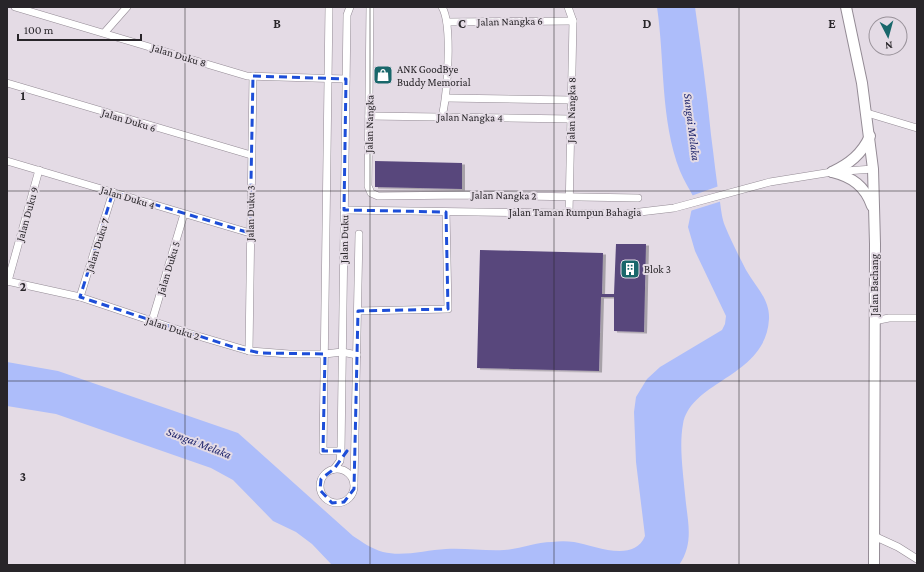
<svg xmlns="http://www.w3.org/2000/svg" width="924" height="572" viewBox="0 0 924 572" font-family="'Crimson Pro',serif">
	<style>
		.water { fill: #adbdfa }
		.pier { fill: #e4dbe5 }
		.building { fill: #58467c; filter: url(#shadow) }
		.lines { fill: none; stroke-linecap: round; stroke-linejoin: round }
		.street-casing { stroke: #948b95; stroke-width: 8 }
		.secondary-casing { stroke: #948b95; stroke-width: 12 }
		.street { stroke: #fff; stroke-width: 7 }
		.secondary { stroke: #fff; stroke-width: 10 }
		.marked { fill: none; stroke: #1d4ed8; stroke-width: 3; stroke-dasharray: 8 5; stroke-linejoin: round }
		.grid { fill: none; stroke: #282529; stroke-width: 1; stroke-opacity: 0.55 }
		.labels { text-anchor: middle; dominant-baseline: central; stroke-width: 4; stroke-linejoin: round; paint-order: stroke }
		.street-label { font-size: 11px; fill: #282529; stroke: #e4dbe5 }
		.poi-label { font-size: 11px; fill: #282529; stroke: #e4dbe5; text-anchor: start }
		.water-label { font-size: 12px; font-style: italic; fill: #20266c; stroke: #e4dbe5 }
		.grid-label { font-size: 13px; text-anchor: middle; font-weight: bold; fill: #282529; stroke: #e4dbe5; stroke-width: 4; stroke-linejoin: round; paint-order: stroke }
	</style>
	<defs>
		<filter id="shadow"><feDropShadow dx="3" dy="1.5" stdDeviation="0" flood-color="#0004"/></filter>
	</defs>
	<rect width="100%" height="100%" fill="#e4dbe5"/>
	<!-- water -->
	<path class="water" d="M657,7h38c6,43 12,85 16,128 3,22 5,44 9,67 1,7 2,17 5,24 6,15 14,30 21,44 9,16 24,29 23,49 -3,58 -78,61 -86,105 -4,21 0,48 2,70 2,26 10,48 -6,71h-347l-20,-21 -16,-12 -23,-11 -40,-41 -22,-12 -155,-54 -49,-8v-44l51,9 180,62 115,103c9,6 19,13 30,16 20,5 43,-2 63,-3 20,-1 39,2 58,1 17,-1 31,-8 48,-8 7,-1 15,-1 22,0 21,4 60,21 71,-6l-9,-74 -2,-50 2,-15 11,-18 13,-12 62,-37 3,-6 1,-8 -31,-65 -7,-24 6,-29c-4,-8 -10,-17 -14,-27 -20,-52 -15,-110 -23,-164z"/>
	<!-- pier -->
	<polygon class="pier" points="719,186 722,201 690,211 692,199 691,196"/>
	<!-- building -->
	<g class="building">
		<polygon points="375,161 462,163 462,189 375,187"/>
		<polygon points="616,244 646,244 644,332 614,331 614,297 601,297 599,371 477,368 480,250 603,253 602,294 614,294"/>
	</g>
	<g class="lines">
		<defs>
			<g id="street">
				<polyline points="15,7 247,76 346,79"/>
				<polyline points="329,7 323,451 341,451"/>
				<polyline points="370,7 368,186 371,193 378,196 466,195 638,198"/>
				<path d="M442,7c11,18 5,88 0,110"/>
				<polyline points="568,7 573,21 569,213"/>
				<polyline points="447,22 573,21"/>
				<polyline points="105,32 127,7"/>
				<polyline points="7,83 251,155"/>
				<polyline points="446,98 571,100"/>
				<polyline points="867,113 917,128"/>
				<polyline points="369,116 571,119"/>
				<polyline points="7,161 250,233"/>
				<polyline points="344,210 623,214 674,208 770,182 832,172 873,169"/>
				<polyline points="7,281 80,297 188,333 249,351 289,354 325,354 342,352 357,355"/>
				<polyline points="8,281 39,170"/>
				<polyline points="80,297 113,192"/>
				<polyline points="358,311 448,309 446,212"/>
				<polyline points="152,321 184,214"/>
				<polyline points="874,321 889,318 917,318"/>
				<polyline points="249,351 253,76"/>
				<circle cx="337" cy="486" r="17"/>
				<polyline points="334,469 340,461 341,451 347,15 350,7"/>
				<polyline points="354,483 359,234"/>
				<polyline points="874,536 898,547 917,559"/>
			</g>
			<g id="secondary">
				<polyline points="846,7 862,83 873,169 875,244 874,565"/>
				<path d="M832,172c20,5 33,14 40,34"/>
				<path d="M832,172c17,-8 30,-18 38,-36"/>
			</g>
		</defs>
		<!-- street casing -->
		<use href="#street" class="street-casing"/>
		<!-- secondary casing -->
		<use href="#secondary" class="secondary-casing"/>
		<!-- street -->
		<use href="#street" class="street"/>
		<!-- secondary -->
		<use href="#secondary" class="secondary"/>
	</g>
	<!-- marked area -->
	<path class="marked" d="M253,76l93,3 -2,131 102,2 2,97 -90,2 -4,178 -10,13 -12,1 -12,-13 1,-11 13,-10 13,-18h-24l2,-97 -64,-1 -25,-5 -156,-51 33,-105 137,41z"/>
	<!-- grid -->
	<path class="grid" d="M185,7v558M370,7v558M554,7v558M739,7v558M7,191h910M7,381h910"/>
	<!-- icons -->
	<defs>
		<symbol id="shop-square" viewBox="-11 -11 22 22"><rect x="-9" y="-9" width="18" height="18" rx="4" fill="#19676b" stroke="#e4dbe5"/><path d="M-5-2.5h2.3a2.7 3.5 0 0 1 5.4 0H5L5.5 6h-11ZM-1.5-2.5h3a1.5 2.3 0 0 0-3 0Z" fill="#fff"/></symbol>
		<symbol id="building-square" viewBox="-11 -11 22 22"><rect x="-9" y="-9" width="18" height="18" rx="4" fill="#19676b" stroke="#e4dbe5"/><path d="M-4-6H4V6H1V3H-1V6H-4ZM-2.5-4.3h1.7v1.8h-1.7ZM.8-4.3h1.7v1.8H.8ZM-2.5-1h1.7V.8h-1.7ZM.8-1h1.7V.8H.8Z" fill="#fff"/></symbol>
	</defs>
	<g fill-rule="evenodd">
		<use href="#shop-square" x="372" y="64" width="22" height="22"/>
		<use href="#building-square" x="619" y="258" width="22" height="22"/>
	</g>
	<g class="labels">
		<!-- street labels -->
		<g class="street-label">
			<text transform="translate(510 21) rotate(-1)">Jalan Nangka 6</text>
			<text transform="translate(179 55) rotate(17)">Jalan Duku 8</text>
			<text transform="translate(571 110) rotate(-89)">Jalan Nangka 8</text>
			<text transform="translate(470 117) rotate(1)">Jalan Nangka 4</text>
			<text transform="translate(129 120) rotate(17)">Jalan Duku 6</text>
			<text transform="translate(369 124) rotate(-89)">Jalan Nangka</text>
			<text transform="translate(504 195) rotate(1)">Jalan Nangka 2</text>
			<text transform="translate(128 197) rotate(17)">Jalan Duku 4</text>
			<text x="575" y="212">Jalan Taman Rumpun Bahagia</text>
			<text transform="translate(250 213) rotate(-89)">Jalan Duku 3</text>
			<text transform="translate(27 214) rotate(-74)">Jalan Duku 9</text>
			<text transform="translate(344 239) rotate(-89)">Jalan Duku</text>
			<text transform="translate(97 245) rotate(-72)">Jalan Duku 7</text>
			<text transform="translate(168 268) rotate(-73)">Jalan Duku 5</text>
			<text transform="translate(874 285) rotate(-90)">Jalan Bachang</text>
			<text transform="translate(173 328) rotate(18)">Jalan Duku 2</text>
		</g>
		<!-- poi labels -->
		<g class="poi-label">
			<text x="397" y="69">ANK GoodBye<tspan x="397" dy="13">Buddy Memorial</tspan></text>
			<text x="644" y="269">Blok 3</text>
		</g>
		<!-- water labels -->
		<g class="water-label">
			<text transform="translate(692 127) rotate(83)">Sungai Melaka</text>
			<text transform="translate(199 443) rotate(21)">Sungai Melaka</text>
		</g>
	</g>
	<g class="grid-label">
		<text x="277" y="28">B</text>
		<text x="462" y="28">C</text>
		<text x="647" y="28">D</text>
		<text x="832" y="28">E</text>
		<text x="23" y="100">1</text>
		<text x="23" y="291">2</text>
		<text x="23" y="481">3</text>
	</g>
	<!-- border -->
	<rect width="924" height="572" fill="none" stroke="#282529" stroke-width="16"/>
	<!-- north arrow -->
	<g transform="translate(888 36) rotate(174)"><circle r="19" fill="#e4dbe5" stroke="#99929a"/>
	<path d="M0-3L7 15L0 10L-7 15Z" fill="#19676b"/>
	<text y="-6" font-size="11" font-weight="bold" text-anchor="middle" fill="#282529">N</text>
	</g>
	<!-- scale -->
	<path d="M18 34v6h123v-6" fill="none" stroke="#282529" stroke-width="2"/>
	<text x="24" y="34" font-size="12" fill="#282529" stroke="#e4dbe5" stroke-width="3" paint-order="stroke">100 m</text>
</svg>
